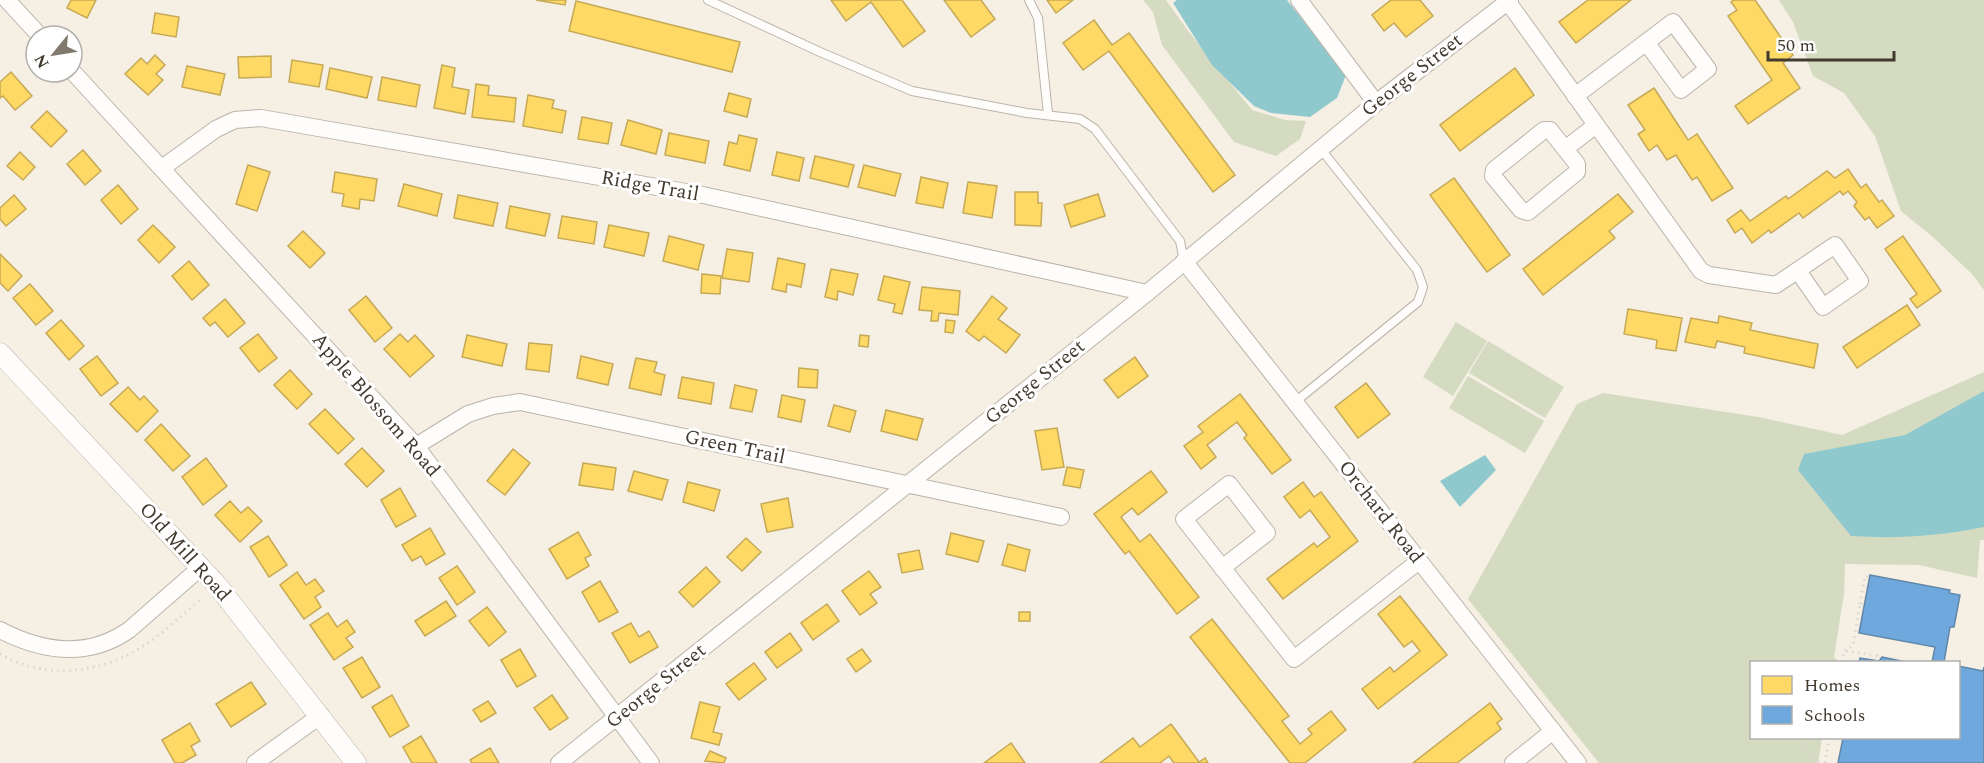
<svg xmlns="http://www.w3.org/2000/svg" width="1984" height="763" viewBox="0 0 1984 763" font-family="Spectral,serif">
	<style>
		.green { fill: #d4dbc1 }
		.water { fill: #90c9cd }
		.homes { fill: #ffd966; stroke: #c6a955; stroke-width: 1.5 }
		.schools { fill: #6fa8dc; stroke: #6287a8; stroke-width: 1.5 }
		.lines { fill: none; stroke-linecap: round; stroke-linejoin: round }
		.service-casing { stroke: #bbb4aa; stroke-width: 10 }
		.minor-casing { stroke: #bbb4aa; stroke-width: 18 }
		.tertiary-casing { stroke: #bbb4aa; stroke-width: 21 }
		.path { stroke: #dad7d4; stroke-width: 3; stroke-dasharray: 1.5 4.5; stroke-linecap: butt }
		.service { stroke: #fefdfb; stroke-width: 8 }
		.minor { stroke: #fefdfb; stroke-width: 16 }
		.tertiary { stroke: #fefdfb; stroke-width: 20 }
		.labels { text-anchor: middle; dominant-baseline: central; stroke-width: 6; stroke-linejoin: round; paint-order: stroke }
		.street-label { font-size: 20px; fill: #423a2e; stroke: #fff }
	</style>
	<rect width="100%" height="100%" fill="#f5efe4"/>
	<!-- green -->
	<g class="green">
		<polygon points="1143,0 1166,0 1188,31 1252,110 1285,120 1306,121 1300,139 1276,156 1234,142 1162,45 1153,12"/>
		<polygon points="1779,0 1984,0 1984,290 1972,274 1934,238 1901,211 1875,136 1844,93 1813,76 1793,22"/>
		<polygon points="1456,322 1487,341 1453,396 1423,377"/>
		<polygon points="1488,341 1564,387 1545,418 1469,373"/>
		<polygon points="1984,372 1984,540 1980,540 1977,578 1919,565 1845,564 1844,594 1834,657 1839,662 1752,662 1752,738 1822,738 1818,763 1599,763 1468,599 1577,404 1603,393 1758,417 1842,435"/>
		<polygon points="1468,376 1544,421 1525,453 1449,408"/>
	</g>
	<!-- water -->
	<g class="water">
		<polygon points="1177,0 1287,0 1346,75 1337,98 1310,117 1271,113 1254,106 1212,65 1173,3"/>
		<path d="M1984,391v136c-44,9 -88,12 -133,9l-53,-66 6,-16 101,-19z"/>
		<polygon points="1485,455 1496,470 1460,507 1440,481"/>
	</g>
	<!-- homes -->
	<g class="homes">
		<polygon points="71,0 96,0 87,18 67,8"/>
		<polygon points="536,0 566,0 565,5"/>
		<polygon points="831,0 902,0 925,31 903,47 871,2 846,21"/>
		<polygon points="944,0 981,0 995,19 971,37"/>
		<polygon points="1047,0 1073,0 1056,13"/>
		<polygon points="1391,0 1420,0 1433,16 1406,37 1394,23 1384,31 1372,15"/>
		<polygon points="1588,0 1631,0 1576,43 1559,22"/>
		<polygon points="1734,0 1755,0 1793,55 1783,63 1800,88 1748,124 1735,106 1772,80 1728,16 1737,10 1731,2"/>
		<polygon points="576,1 740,42 732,72 569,31"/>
		<polygon points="155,13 179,17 176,37 152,33"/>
		<polygon points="1094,20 1112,45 1129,33 1235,175 1213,192 1109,51 1083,70 1063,43"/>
		<polygon points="155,55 165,65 156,74 163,80 148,95 125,74 141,58 147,64"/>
		<polygon points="271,56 271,77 239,78 238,57"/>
		<polygon points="292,60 323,65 319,87 289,82"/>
		<polygon points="442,65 455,68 452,87 469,90 465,114 434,108"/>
		<polygon points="187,66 225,74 220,95 182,87"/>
		<polygon points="330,68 372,77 367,98 326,89"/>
		<polygon points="1515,68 1534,95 1460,151 1440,125"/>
		<polygon points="11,72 32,96 15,110 3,96 0,98 0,82"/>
		<polygon points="382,77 420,85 416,107 378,100"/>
		<polygon points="476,84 489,86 488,95 516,98 514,122 472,117"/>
		<polygon points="1654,88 1688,140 1697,134 1733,188 1712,201 1697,177 1692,180 1676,155 1667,160 1657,145 1649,151 1638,134 1645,130 1628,105"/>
		<polygon points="729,93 751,99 747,117 724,111"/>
		<polygon points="528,95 554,100 552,108 566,111 562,133 523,126"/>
		<polygon points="47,111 67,131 51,147 31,127"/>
		<polygon points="582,117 612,123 608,144 578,139"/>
		<polygon points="628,120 662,130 656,154 621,145"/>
		<polygon points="669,133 709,141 705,163 665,155"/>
		<polygon points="739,135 757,139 750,171 724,165 729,142 737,144"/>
		<polygon points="83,150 101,171 85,185 67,164"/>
		<polygon points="20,152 35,167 23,180 7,166"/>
		<polygon points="777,152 804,158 799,181 772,175"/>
		<polygon points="815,156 854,165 848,187 810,178"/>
		<polygon points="248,165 270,172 257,211 236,204"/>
		<polygon points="864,165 901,174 895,196 858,187"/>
		<polygon points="1848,169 1861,188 1866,184 1879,202 1882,200 1894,216 1877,228 1869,217 1865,220 1854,206 1857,202 1848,191 1843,195 1840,191 1803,218 1799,213 1771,233 1769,230 1752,243 1742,228 1735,233 1727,220 1741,210 1750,221 1786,196 1788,199 1827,171 1835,178"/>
		<polygon points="335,172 377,179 374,201 360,199 359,209 342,206 344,194 332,192"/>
		<polygon points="921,177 948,183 943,208 916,203"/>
		<polygon points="1454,178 1510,255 1487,272 1430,195"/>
		<polygon points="968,182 997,186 992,218 963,213"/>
		<polygon points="404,184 442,194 437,216 398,206"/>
		<polygon points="118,185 138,209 121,224 101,200"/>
		<polygon points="1015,192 1038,192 1038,203 1042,203 1041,226 1015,225"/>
		<polygon points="1098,194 1105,216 1071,227 1064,205"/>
		<polygon points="1618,194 1633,212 1609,231 1615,238 1543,295 1523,269"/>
		<polygon points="14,195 26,209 6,226 0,219 0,208"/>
		<polygon points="458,195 498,203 493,226 454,218"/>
		<polygon points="510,206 550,214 545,236 506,228"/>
		<polygon points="562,216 597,222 594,244 558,238"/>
		<polygon points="153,225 175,247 159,263 138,240"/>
		<polygon points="609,225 649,233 644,256 604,247"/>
		<polygon points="303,231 325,253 310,268 288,246"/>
		<polygon points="669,236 704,245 698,270 663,261"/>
		<polygon points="1903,236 1941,291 1917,308 1910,299 1917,294 1885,249"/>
		<polygon points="727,249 753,253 749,282 722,278"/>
		<polygon points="0,254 22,276 8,291 0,283"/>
		<polygon points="778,258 805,264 801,287 787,284 786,292 772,289"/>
		<polygon points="189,261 209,285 192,300 172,276"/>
		<polygon points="831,269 858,274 853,295 838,291 837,300 825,297"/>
		<polygon points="702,274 721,276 720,294 701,293"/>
		<polygon points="884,276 910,282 902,314 893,312 895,304 878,300"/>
		<polygon points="30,284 53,311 36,325 13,298"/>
		<polygon points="922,287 960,291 958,315 939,313 938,321 931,321 932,311 919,310"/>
		<polygon points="366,296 392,328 375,342 349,310"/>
		<polygon points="992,296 1007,308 998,319 1020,335 1006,353 984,336 979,341 966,331"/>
		<polygon points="225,299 245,323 228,337 215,322 210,326 203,318"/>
		<polygon points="1907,305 1920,325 1857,368 1843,347"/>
		<polygon points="1628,309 1682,318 1676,351 1656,348 1657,340 1624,334"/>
		<polygon points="1719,316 1752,323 1750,330 1818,344 1814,368 1744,353 1745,347 1717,341 1715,348 1685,342 1691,318 1718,323"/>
		<polygon points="61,320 84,346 69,360 46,333"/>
		<polygon points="946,320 955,321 953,333 945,332"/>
		<polygon points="258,334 277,358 259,372 240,348"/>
		<polygon points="400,334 408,342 415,335 434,356 410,377 384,349"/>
		<polygon points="467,335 507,344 502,366 462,357"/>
		<polygon points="860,335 869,336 868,347 859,346"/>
		<polygon points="529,343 552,345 549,372 526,369"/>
		<polygon points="97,356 118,383 101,396 80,369"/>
		<polygon points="581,356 613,364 608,385 577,378"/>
		<polygon points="1135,357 1148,376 1118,398 1104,380"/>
		<polygon points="636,358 657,362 654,372 665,375 661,395 629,388"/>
		<polygon points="799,368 818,370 817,388 798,387"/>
		<polygon points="290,370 312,394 297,409 274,385"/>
		<polygon points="682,377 714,383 711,404 678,398"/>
		<polygon points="1366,383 1390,414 1358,438 1335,407"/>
		<polygon points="735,385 757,390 752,412 730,408"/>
		<polygon points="128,387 140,400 144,396 158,411 137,432 110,404"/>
		<polygon points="1240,394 1291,460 1272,474 1244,438 1247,435 1237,422 1207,445 1216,457 1201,469 1184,446 1203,432 1198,426"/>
		<polygon points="782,395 805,400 801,422 778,417"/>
		<polygon points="834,405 856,411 850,432 828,426"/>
		<polygon points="325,409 354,439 338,454 309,424"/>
		<polygon points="886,410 923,419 917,440 881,431"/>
		<polygon points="161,424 190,456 173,471 145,440"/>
		<polygon points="1057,428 1064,467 1042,470 1035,431"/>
		<polygon points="362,448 384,471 367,487 345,464"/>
		<polygon points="513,449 530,463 505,495 487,481"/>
		<polygon points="206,458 227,486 203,505 182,477"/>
		<polygon points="583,463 616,468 613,490 579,485"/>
		<polygon points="1067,467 1084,470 1080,488 1063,485"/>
		<polygon points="634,471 668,480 662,500 628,491"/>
		<polygon points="1151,471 1167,492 1138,515 1132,508 1121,517 1140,542 1150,534 1199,597 1177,614 1129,551 1125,554 1094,514"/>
		<polygon points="688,482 720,490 714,511 683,502"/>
		<polygon points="1303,482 1314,497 1321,492 1358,541 1283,599 1267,579 1314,543 1317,547 1330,537 1310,510 1300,518 1284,497"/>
		<polygon points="400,488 416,516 396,527 381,500"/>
		<polygon points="788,498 793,527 767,532 761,504"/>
		<polygon points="230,501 241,513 248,507 262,521 240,542 215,515"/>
		<polygon points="430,528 445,554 426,565 421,556 412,561 402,545"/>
		<polygon points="578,532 591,555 585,558 589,566 567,579 549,549"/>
		<polygon points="951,533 984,541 978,562 946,554"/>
		<polygon points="268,536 287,565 269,577 250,547"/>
		<polygon points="746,538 761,552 742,571 727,557"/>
		<polygon points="1008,544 1030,550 1025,571 1002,565"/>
		<polygon points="919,550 923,569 902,573 898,554"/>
		<polygon points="457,566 475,592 457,605 439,578"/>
		<polygon points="706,567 720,582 693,607 679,592"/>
		<polygon points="869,571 881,587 870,594 877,603 860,615 842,591"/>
		<polygon points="297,572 306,585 315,579 324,591 315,597 321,607 304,619 280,585"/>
		<polygon points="600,581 618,612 599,622 582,592"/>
		<polygon points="1400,596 1447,655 1378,709 1362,689 1390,667 1394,672 1420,651 1412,641 1404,647 1378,614"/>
		<polygon points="446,601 456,616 425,636 415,621"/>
		<polygon points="827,604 839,621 813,640 801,623"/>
		<polygon points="487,607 506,632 489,646 469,621"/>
		<rect x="1019" y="612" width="11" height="9"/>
		<polygon points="328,613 337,627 347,620 355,632 346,638 353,647 334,660 310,625"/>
		<polygon points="1212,619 1289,716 1282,721 1300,744 1312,734 1308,729 1331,711 1346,730 1305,763 1290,763 1190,637"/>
		<polygon points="631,623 639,637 649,631 658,647 630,663 612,633"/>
		<polygon points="790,633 802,650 777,668 765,652"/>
		<polygon points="520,649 536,676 517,687 501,660"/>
		<polygon points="862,649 871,661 856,672 847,659"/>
		<polygon points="362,657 380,687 362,698 343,668"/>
		<polygon points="754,663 766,679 739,700 726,684"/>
		<polygon points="251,682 266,704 231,727 216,704"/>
		<polygon points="392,695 409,726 390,737 372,707"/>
		<polygon points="552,695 568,718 550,730 534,708"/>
		<polygon points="488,701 496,713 481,722 473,710"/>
		<polygon points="700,702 720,707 713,732 722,734 719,745 691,738"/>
		<polygon points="1490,703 1502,719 1497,723 1501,729 1457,763 1413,763"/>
		<polygon points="190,723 200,741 191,746 196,755 182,763 175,763 162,740"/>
		<polygon points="1171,724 1199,762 1205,758 1208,763 1174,763 1169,756 1160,763 1100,763 1133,738 1140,747"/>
		<polygon points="421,736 437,763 412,763 403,747"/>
		<polygon points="1011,743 1025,763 984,763"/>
		<polygon points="490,748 499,763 472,763 470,760"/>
		<polygon points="710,751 726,758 724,763 705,761"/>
	</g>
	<!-- schools -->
	<g class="schools">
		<polygon points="1870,575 1950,590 1949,593 1960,595 1954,627 1950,627 1944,662 1932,662 1935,647 1859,633"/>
		<polygon points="1882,657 1906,662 1859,662 1860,658 1879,661"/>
		<polygon points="1958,666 1983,671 1984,667 1984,763 1838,763 1843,738 1958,738"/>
	</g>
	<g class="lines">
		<defs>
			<g id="service">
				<polyline points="708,0 820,52 912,91 1027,113 1080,119 1095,129 1180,241 1184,261"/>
				<polyline points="1029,0 1038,18 1048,114"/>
				<polyline points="1295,402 1418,302 1423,287 1417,270 1320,148"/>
			</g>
			<g id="minor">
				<polyline points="7,0 40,36"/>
				<polyline points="1299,0 1376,103"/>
				<polyline points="1508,2 1701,271 1709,275 1776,285 1835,245 1860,281 1823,307 1798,271"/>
				<polyline points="72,71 416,446 651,763"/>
				<polyline points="1575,96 1673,22 1708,69 1681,90 1646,42"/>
				<polyline points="1565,149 1550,130 1544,130 1494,170 1493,176 1521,210 1528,212 1577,172 1577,164 1565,149 1596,125"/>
				<polyline points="162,168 216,129 235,120 261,118 703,195 1147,293"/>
				<polyline points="1184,261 1578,763"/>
				<polyline points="416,446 468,414 493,406 520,402 1061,517"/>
				<polyline points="1222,568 1267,533 1229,484 1184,519 1294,659 1419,561"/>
				<path d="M0,630c43,22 87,29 129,0l71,-62"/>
				<polyline points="255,763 321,715"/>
				<polyline points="559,763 1147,293 1376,103 1510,0"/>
				<polyline points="1513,763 1553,731"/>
			</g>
			<polyline id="tertiary" points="0,353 217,585 356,763"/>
		</defs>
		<!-- service casing -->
		<use href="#service" class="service-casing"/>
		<!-- minor casing -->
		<use href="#minor" class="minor-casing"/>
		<!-- tertiary casing -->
		<use href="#tertiary" class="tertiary-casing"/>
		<!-- path -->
		<g class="path">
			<polyline points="1860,604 1865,576 1870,577"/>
			<polyline points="1846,651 1877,656 1876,661"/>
			<path d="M0,654c45,26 99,20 142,-7 22,-14 41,-33 61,-50"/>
			<polyline points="1842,662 1844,651 1853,646 1860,604 1865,605"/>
			<polyline points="1799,738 1820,763"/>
			<polyline points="1825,763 1829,738"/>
		</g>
		<!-- service -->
		<use href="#service" class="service"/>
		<!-- minor -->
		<use href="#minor" class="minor"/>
		<!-- tertiary -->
		<use href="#tertiary" class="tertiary"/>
	</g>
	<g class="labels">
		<!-- street labels -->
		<g class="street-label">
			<text transform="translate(1412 75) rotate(-38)">George Street</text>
			<text transform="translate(650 186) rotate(10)">Ridge Trail</text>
			<text transform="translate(1035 382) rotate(-39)">George Street</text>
			<text transform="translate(376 405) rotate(49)">Apple Blossom Road</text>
			<text transform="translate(735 447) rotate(12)">Green Trail</text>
			<text transform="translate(1381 512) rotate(52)">Orchard Road</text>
			<text transform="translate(185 552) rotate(48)">Old Mill Road</text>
			<text transform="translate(656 686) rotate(-39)">George Street</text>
		</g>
	</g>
	<!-- legend -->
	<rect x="1750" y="661" width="210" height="78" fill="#ffffff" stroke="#b3b0ab" stroke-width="1.5"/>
	<rect x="1762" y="676" width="30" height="18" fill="#ffd966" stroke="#b3b0ab" stroke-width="1.5"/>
	<text x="1804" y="691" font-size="18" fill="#423a2e">Homes</text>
	<rect x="1762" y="706" width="30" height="18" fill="#6fa8dc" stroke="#b3b0ab" stroke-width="1.5"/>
	<text x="1804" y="721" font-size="18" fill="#423a2e">Schools</text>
	<!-- north arrow -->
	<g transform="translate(54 54) rotate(240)"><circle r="28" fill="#ffffff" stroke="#b3b0ab" stroke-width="1.5"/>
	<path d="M0-4.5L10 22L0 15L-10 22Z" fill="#81796e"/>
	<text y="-9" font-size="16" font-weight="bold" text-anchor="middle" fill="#423a2e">N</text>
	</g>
	<!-- scale -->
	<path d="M1768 51v9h126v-9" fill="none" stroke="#423a2e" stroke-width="3"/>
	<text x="1777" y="51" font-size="18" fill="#423a2e" stroke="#ffffff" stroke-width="4.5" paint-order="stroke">50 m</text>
</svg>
